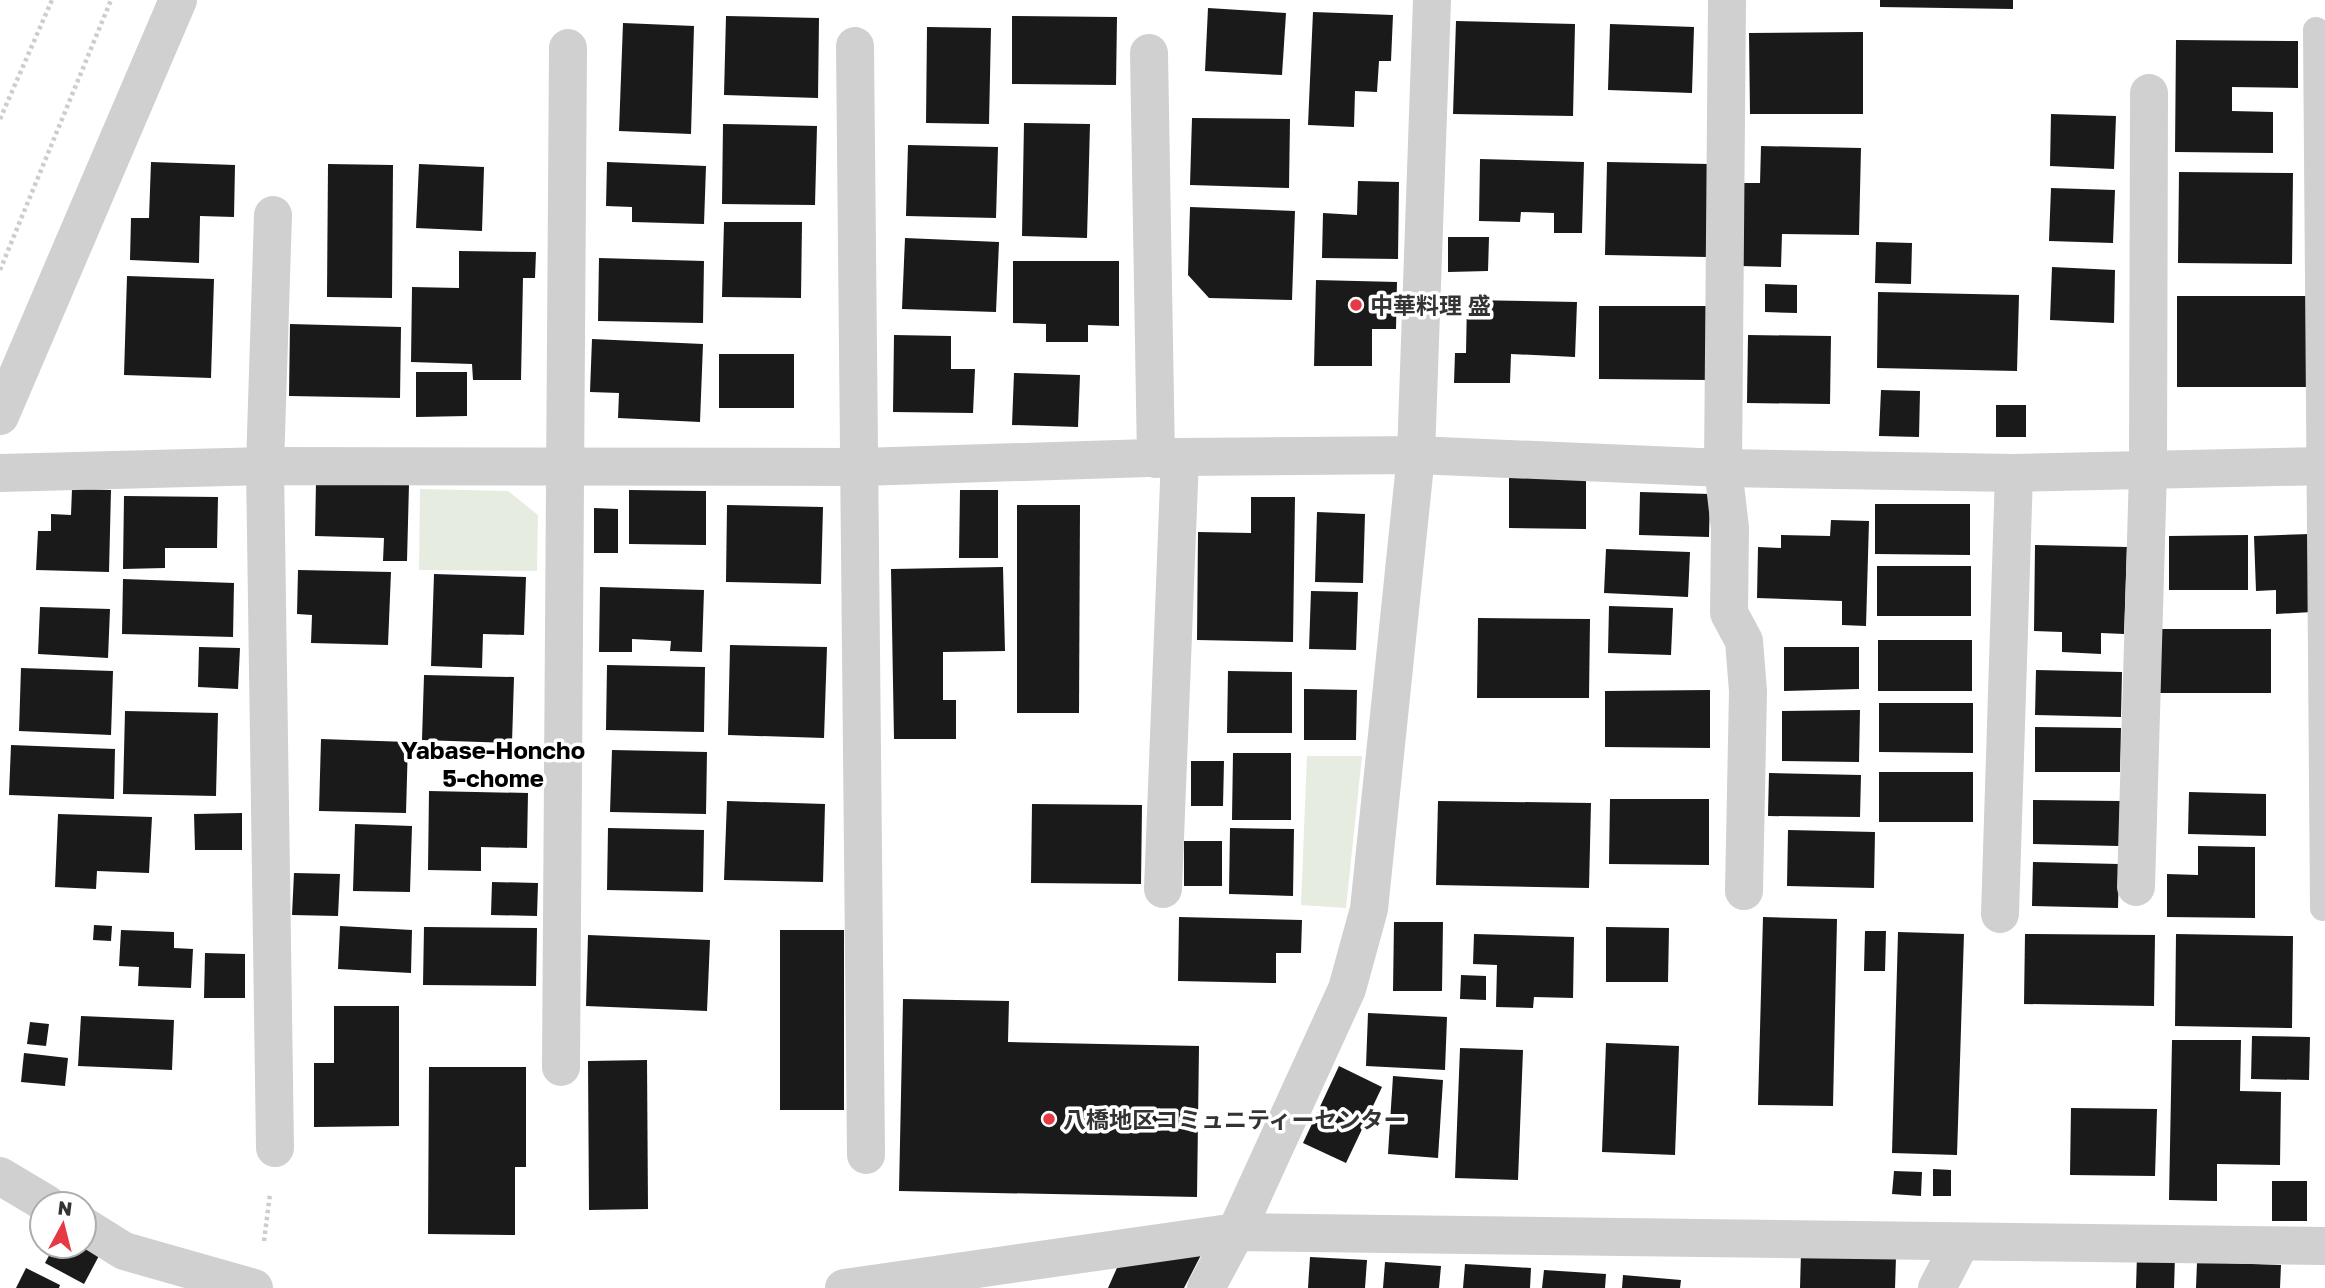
<svg xmlns="http://www.w3.org/2000/svg" width="2325" height="1288" viewBox="0 0 2325 1288" font-family="'Golos Text','Noto Sans JP',sans-serif">
	<style>
		.green { fill: #e6ecdf }
		.building { fill: #1a1a1a }
		.lines { fill: none; stroke-linecap: round; stroke-linejoin: round }
		.path { stroke: #cdcdcd; stroke-width: 4.5; stroke-dasharray: 3.5 3.5; stroke-linecap: butt }
		.service { stroke: #d0d0d0; stroke-width: 26 }
		.minor { stroke: #d0d0d0; stroke-width: 38 }
		.tertiary { stroke: #d0d0d0; stroke-width: 38 }
		.poi-dot { fill: #e63946; stroke: #fff; stroke-width: 2.5 }
		.labels { text-anchor: middle; dominant-baseline: central; stroke-width: 7; stroke-linejoin: round; paint-order: stroke }
		.poi-label { font-size: 23px; font-weight: bold; fill: #333; stroke: #fff; text-anchor: start }
		.neighbourhood-label { font-size: 24px; font-weight: bold; fill: #000; stroke: #fff }
	</style>
	<rect width="100%" height="100%" fill="#fff"/>
	<!-- green -->
	<g class="green">
		<polygon points="420,489 508,491 538,515 537,571 419,570"/>
		<polygon points="1307,756 1362,756 1346,908 1301,905"/>
	</g>
	<!-- building -->
	<g class="building">
		<polygon points="1880,0 2013,0 2013,9 1880,7"/>
		<polygon points="1208,8 1286,13 1282,75 1205,71"/>
		<polygon points="1313,12 1393,15 1391,61 1379,61 1377,92 1355,91 1354,127 1308,125"/>
		<polygon points="726,16 819,18 818,98 724,95"/>
		<polygon points="1012,16 1117,17 1116,85 1012,84"/>
		<polygon points="1456,21 1575,24 1573,116 1453,114"/>
		<polygon points="623,23 694,26 691,134 619,131"/>
		<polygon points="1610,24 1694,27 1692,93 1608,90"/>
		<polygon points="927,27 991,28 989,124 926,123"/>
		<polygon points="1863,32 1863,114 1750,114 1749,33"/>
		<polygon points="2176,40 2298,41 2298,88 2232,87 2232,111 2273,112 2273,153 2175,152"/>
		<polygon points="2051,114 2116,116 2114,169 2050,166"/>
		<polygon points="1192,118 1290,119 1289,188 1190,185"/>
		<polygon points="1024,123 1090,124 1087,238 1022,236"/>
		<polygon points="723,124 817,126 815,205 722,204"/>
		<polygon points="908,145 998,147 996,218 906,216"/>
		<polygon points="1761,146 1861,148 1859,235 1782,234 1781,267 1740,266 1742,183 1760,183"/>
		<polygon points="1480,159 1584,162 1582,233 1554,233 1554,213 1521,212 1520,222 1479,221"/>
		<polygon points="151,162 235,165 234,217 200,216 199,263 130,260 131,218 149,218"/>
		<polygon points="607,162 706,166 704,224 632,222 632,207 606,206"/>
		<polygon points="1607,162 1709,164 1707,257 1605,255"/>
		<polygon points="328,164 393,165 392,298 327,297"/>
		<polygon points="419,164 484,167 482,231 416,228"/>
		<polygon points="2179,172 2293,173 2292,264 2178,263"/>
		<polygon points="1358,181 1399,182 1398,259 1322,258 1323,213 1357,215"/>
		<polygon points="2051,188 2115,190 2113,243 2049,241"/>
		<polygon points="1190,207 1295,211 1292,300 1209,298 1188,275"/>
		<polygon points="724,222 802,222 801,298 722,297"/>
		<polygon points="1448,237 1489,237 1488,271 1448,272"/>
		<polygon points="905,238 999,242 996,312 902,309"/>
		<polygon points="1876,242 1912,243 1911,284 1875,283"/>
		<polygon points="459,251 536,252 535,278 523,278 521,380 473,380 472,364 411,362 412,287 459,288"/>
		<polygon points="599,258 704,261 703,323 598,321"/>
		<polygon points="1013,261 1119,261 1119,326 1088,325 1088,342 1046,342 1046,324 1013,323"/>
		<polygon points="2052,267 2115,270 2114,323 2050,320"/>
		<polygon points="127,276 214,279 211,378 124,375"/>
		<polygon points="1316,280 1397,282 1396,329 1372,329 1372,366 1314,366"/>
		<polygon points="1765,284 1797,285 1797,313 1765,312"/>
		<polygon points="1878,292 2019,295 2017,371 1877,368"/>
		<rect x="2177" y="296" width="129" height="91"/>
		<polygon points="1467,300 1577,302 1575,357 1511,354 1510,383 1454,383 1455,353 1466,353"/>
		<polygon points="1599,306 1709,306 1709,380 1599,379"/>
		<polygon points="290,324 401,327 400,398 289,396"/>
		<polygon points="894,335 951,336 951,369 975,369 973,413 893,412"/>
		<polygon points="1748,335 1831,336 1830,404 1747,403"/>
		<polygon points="592,339 703,344 700,422 618,418 619,393 590,392"/>
		<rect x="719" y="354" width="75" height="54"/>
		<polygon points="416,372 467,372 467,416 416,417"/>
		<polygon points="1014,373 1080,375 1078,427 1012,425"/>
		<polygon points="1881,390 1920,391 1919,437 1879,436"/>
		<rect x="1996" y="405" width="30" height="32"/>
		<polygon points="1509,478 1586,478 1586,529 1509,528"/>
		<polygon points="316,482 409,484 407,561 383,561 384,538 315,536"/>
		<polygon points="72,489 111,490 109,572 36,570 38,531 51,531 51,514 71,515"/>
		<polygon points="629,490 706,491 706,545 629,544"/>
		<polygon points="960,490 998,490 998,558 959,558"/>
		<polygon points="1640,492 1710,494 1709,537 1639,535"/>
		<polygon points="124,496 218,497 217,548 165,548 165,568 123,569"/>
		<polygon points="1251,497 1295,497 1293,642 1197,640 1198,532 1251,533"/>
		<polygon points="1875,504 1970,504 1970,555 1875,554"/>
		<polygon points="727,505 823,507 821,584 726,582"/>
		<polygon points="1017,505 1080,505 1079,713 1017,713"/>
		<polygon points="594,508 618,509 618,553 594,553"/>
		<polygon points="1317,512 1365,514 1363,583 1315,582"/>
		<polygon points="1831,520 1869,521 1866,626 1842,625 1842,601 1757,598 1758,547 1781,548 1781,535 1830,536"/>
		<polygon points="2310,534 2312,612 2276,614 2276,590 2256,591 2254,536"/>
		<polygon points="2248,535 2248,590 2169,590 2169,536"/>
		<polygon points="2035,545 2127,547 2124,634 2101,633 2101,654 2062,652 2062,632 2034,631"/>
		<polygon points="1606,549 1690,552 1688,597 1604,593"/>
		<rect x="1877" y="566" width="94" height="50"/>
		<polygon points="1003,567 1005,651 943,652 943,700 956,700 956,739 894,739 891,569"/>
		<polygon points="298,570 391,572 388,645 311,643 312,615 297,614"/>
		<polygon points="434,574 526,577 524,635 483,634 482,668 431,666"/>
		<polygon points="123,579 234,583 233,637 122,634"/>
		<polygon points="600,587 704,590 702,652 670,651 671,641 632,639 632,652 599,652"/>
		<polygon points="1311,591 1358,592 1356,650 1309,649"/>
		<polygon points="1609,606 1673,608 1671,655 1608,653"/>
		<polygon points="40,607 110,609 108,658 38,654"/>
		<polygon points="1478,618 1590,619 1589,698 1477,698"/>
		<polygon points="2158,629 2271,629 2271,693 2159,693"/>
		<rect x="1878" y="640" width="94" height="51"/>
		<polygon points="730,645 827,647 824,738 728,735"/>
		<polygon points="199,647 240,648 238,689 198,687"/>
		<polygon points="1784,647 1859,647 1859,689 1784,691"/>
		<polygon points="607,665 705,667 704,732 606,730"/>
		<polygon points="21,668 113,671 111,735 19,731"/>
		<polygon points="2036,670 2122,672 2121,717 2035,715"/>
		<polygon points="1228,671 1292,672 1292,733 1227,733"/>
		<polygon points="424,675 514,677 512,743 422,740"/>
		<polygon points="1304,689 1357,690 1356,740 1304,740"/>
		<polygon points="1710,690 1710,748 1605,747 1605,691"/>
		<polygon points="1879,703 1973,703 1973,753 1879,752"/>
		<polygon points="1860,710 1859,762 1782,761 1782,711"/>
		<polygon points="125,711 218,713 216,796 123,794"/>
		<polygon points="2035,727 2121,728 2120,772 2035,772"/>
		<polygon points="321,739 408,742 406,813 319,811"/>
		<polygon points="11,745 115,749 114,799 9,795"/>
		<polygon points="612,750 707,752 706,814 610,812"/>
		<polygon points="1233,753 1291,753 1291,820 1232,820"/>
		<polygon points="1191,761 1224,761 1223,806 1191,806"/>
		<rect x="1879" y="772" width="94" height="50"/>
		<polygon points="1769,773 1861,775 1860,817 1768,816"/>
		<polygon points="429,791 528,793 527,848 481,847 481,871 428,870"/>
		<polygon points="2189,792 2266,794 2266,836 2188,834"/>
		<polygon points="1610,799 1709,799 1709,865 1609,864"/>
		<polygon points="2033,800 2120,801 2119,846 2033,844"/>
		<polygon points="727,801 825,804 823,882 724,880"/>
		<polygon points="1438,801 1591,803 1589,888 1436,885"/>
		<polygon points="1032,804 1142,805 1141,884 1031,883"/>
		<polygon points="242,813 242,850 195,850 194,814"/>
		<polygon points="58,814 152,817 149,873 97,871 96,889 55,887"/>
		<polygon points="355,824 412,826 410,892 353,891"/>
		<polygon points="608,828 704,830 703,892 607,890"/>
		<polygon points="1230,828 1294,829 1293,896 1229,894"/>
		<polygon points="1788,830 1875,832 1874,888 1787,886"/>
		<rect x="1184" y="841" width="38" height="45"/>
		<polygon points="2198,846 2255,847 2255,918 2167,917 2167,874 2198,875"/>
		<polygon points="2033,862 2119,864 2118,908 2032,906"/>
		<polygon points="294,873 340,874 338,916 292,915"/>
		<polygon points="492,882 538,883 537,916 491,915"/>
		<polygon points="1179,917 1302,920 1301,953 1276,953 1276,983 1178,981"/>
		<polygon points="1763,917 1837,919 1833,1106 1758,1105"/>
		<polygon points="1394,922 1443,922 1442,991 1393,991"/>
		<polygon points="94,925 112,926 111,941 93,940"/>
		<polygon points="340,926 412,930 411,973 338,969"/>
		<polygon points="424,927 537,928 536,986 423,985"/>
		<polygon points="1606,927 1669,928 1668,982 1606,982"/>
		<polygon points="121,930 174,932 174,948 193,949 191,988 138,986 139,967 119,966"/>
		<rect x="780" y="930" width="64" height="180"/>
		<polygon points="1865,931 1886,931 1885,971 1864,971"/>
		<polygon points="1898,932 1964,934 1957,1155 1892,1153"/>
		<polygon points="1474,934 1574,937 1573,998 1534,997 1533,1008 1496,1007 1497,965 1473,964"/>
		<polygon points="2025,934 2155,935 2154,1006 2024,1004"/>
		<polygon points="2176,934 2293,936 2292,1028 2175,1026"/>
		<polygon points="588,935 710,940 707,1011 586,1006"/>
		<polygon points="205,953 245,954 245,998 204,998"/>
		<polygon points="1461,975 1486,976 1486,1000 1460,999"/>
		<polygon points="903,999 1009,1001 1008,1042 1199,1046 1197,1197 899,1191"/>
		<polygon points="334,1006 399,1006 399,1126 314,1127 314,1063 334,1063"/>
		<polygon points="1368,1013 1447,1017 1445,1070 1366,1066"/>
		<polygon points="81,1016 174,1020 172,1070 78,1066"/>
		<polygon points="30,1022 49,1024 46,1046 27,1044"/>
		<polygon points="2252,1036 2310,1037 2309,1080 2251,1079"/>
		<polygon points="2172,1040 2241,1040 2240,1091 2281,1092 2280,1165 2217,1164 2217,1201 2169,1200"/>
		<polygon points="1606,1043 1679,1046 1675,1155 1602,1152"/>
		<polygon points="1460,1048 1523,1050 1518,1180 1455,1178"/>
		<polygon points="24,1053 68,1058 65,1086 21,1082"/>
		<polygon points="647,1060 648,1209 589,1210 588,1061"/>
		<polygon points="1339,1066 1382,1087 1346,1163 1303,1143"/>
		<polygon points="429,1067 526,1067 526,1167 515,1167 515,1235 428,1234"/>
		<polygon points="1393,1076 1443,1080 1438,1158 1388,1154"/>
		<polygon points="2071,1108 2157,1109 2155,1176 2070,1175"/>
		<polygon points="1933,1169 1951,1170 1951,1196 1933,1196"/>
		<polygon points="1894,1171 1922,1172 1921,1196 1892,1194"/>
		<rect x="2272" y="1181" width="35" height="40"/>
		<polygon points="54,1246 84,1246 101,1252 84,1284 45,1263"/>
		<polygon points="1801,1252 1896,1257 1895,1288 1800,1288"/>
		<polygon points="1201,1255 1184,1288 1108,1288 1120,1261"/>
		<polygon points="2137,1255 2175,1257 2174,1288 2136,1288"/>
		<polygon points="1310,1257 1367,1260 1365,1288 1308,1288"/>
		<polygon points="1385,1262 1441,1266 1439,1288 1383,1288"/>
		<polygon points="2197,1262 2281,1265 2280,1288 2196,1288"/>
		<polygon points="1465,1264 1531,1268 1530,1288 1463,1288"/>
		<polygon points="26,1268 60,1285 59,1288 16,1288"/>
		<polygon points="1544,1270 1606,1274 1605,1288 1542,1288"/>
		<polygon points="1623,1275 1681,1280 1680,1288 1622,1288"/>
	</g>
	<g class="lines">
		<!-- path -->
		<g class="path">
			<polyline points="0,119 52,0"/>
			<polyline points="0,270 111,0"/>
			<polyline points="264,1241 270,1194"/>
		</g>
		<!-- service -->
		<polyline class="service" points="2316,30 2323,908"/>
		<!-- minor -->
		<g class="minor">
			<polyline points="1727,0 1723,468 1730,528 1729,613 1744,641 1748,691 1744,891"/>
			<polyline points="855,46 866,1155"/>
			<polyline points="1149,53 1156,459"/>
			<polyline points="273,215 265,466 275,1148"/>
			<polyline points="0,473 265,466 861,467 1180,457 1416,455 1723,468 2014,473 2325,466"/>
			<polyline points="2136,887 2148,471 2149,93"/>
			<polyline points="1163,889 1180,457"/>
			<polyline points="2000,914 2014,473"/>
			<polyline points="561,1067 568,48"/>
			<polyline points="0,1176 47,1204"/>
			<polyline points="84,1226 124,1251 254,1288"/>
			<polyline points="844,1288 1236,1232 2325,1246"/>
			<polyline points="1206,1288 1236,1232 1347,989 1369,909 1416,455 1432,0"/>
			<polyline points="1937,1288 1961,1242"/>
		</g>
		<!-- tertiary -->
		<polyline class="tertiary" points="0,416 178,0"/>
	</g>
	<!-- markers -->
	<g class="poi-dot">
		<circle cx="1356" cy="305" r="7"/>
		<circle cx="1049" cy="1119" r="7"/>
	</g>
	<g class="labels">
		<!-- poi labels -->
		<g class="poi-label">
			<text x="1370" y="305">中華料理 盛</text>
			<text x="1063" y="1119">八橋地区コミュニティーセンター</text>
		</g>
		<!-- neighbourhood labels -->
		<g class="neighbourhood-label">
			<text x="493" y="749">Yabase-Honcho<tspan x="493" dy="28">5-chome</tspan></text>
		</g>
	</g>
	<!-- north arrow -->
	<g transform="translate(63 1225) rotate(7)"><circle r="33" fill="#ffffff" stroke="#adadad" stroke-width="2"/>
	<path d="M0-5L12 26L0 18L-12 26Z" fill="#e63946"/>
	<text y="-10" font-size="19" font-weight="bold" text-anchor="middle" fill="#333333">N</text>
	</g>
</svg>
